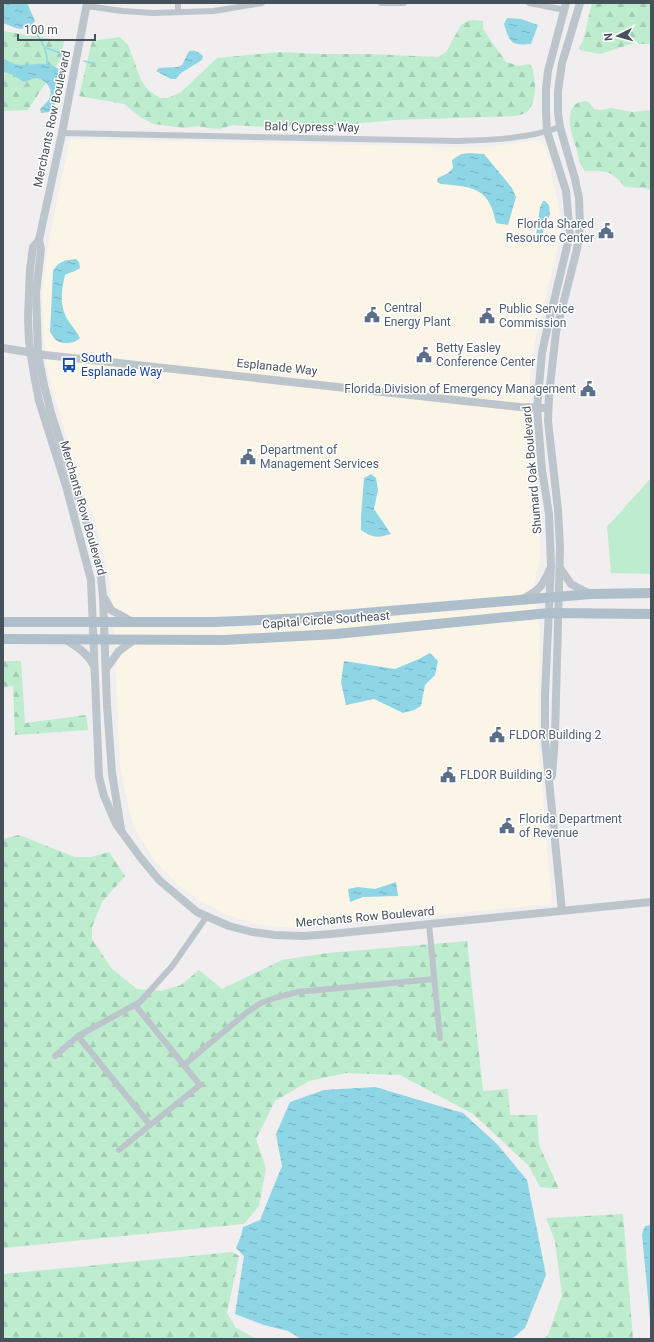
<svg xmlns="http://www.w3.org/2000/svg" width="654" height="1342" viewBox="0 0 654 1342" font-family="Roboto,sans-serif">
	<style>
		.commercial { fill: #fbf5e8 }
		.forest { fill: url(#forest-firs) }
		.green { fill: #beeccf }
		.water { fill: url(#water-ripples) }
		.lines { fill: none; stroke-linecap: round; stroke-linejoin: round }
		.stream { stroke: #8ed5e6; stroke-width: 1.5 }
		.minor { stroke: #bdc5cc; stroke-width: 6 }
		.tertiary { stroke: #bdc5cc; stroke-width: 8 }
		.primary { stroke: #afbecb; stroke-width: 10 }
		.labels { text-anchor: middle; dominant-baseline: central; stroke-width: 3; stroke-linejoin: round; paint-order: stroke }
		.street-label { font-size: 12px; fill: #47515a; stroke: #fff }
		.service-label { font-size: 12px; fill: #4e5e75; stroke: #fff; text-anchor: start }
		.transit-label { font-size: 12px; fill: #164399; stroke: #fff; text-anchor: start }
	</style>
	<defs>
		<pattern id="forest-firs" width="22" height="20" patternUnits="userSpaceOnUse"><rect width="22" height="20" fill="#beeccf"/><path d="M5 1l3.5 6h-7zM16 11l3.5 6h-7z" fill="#a5ccb4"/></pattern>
		<pattern id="water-ripples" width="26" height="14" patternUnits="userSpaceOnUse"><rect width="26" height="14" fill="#8ed5e6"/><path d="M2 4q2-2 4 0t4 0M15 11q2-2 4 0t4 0" fill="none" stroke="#76afbd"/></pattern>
	</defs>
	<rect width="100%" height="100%" fill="#f0eeee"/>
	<!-- commercial -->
	<polygon class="commercial" points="70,139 453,147 489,147 537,140 543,143 552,166 551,172 558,203 560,222 558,247 537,331 533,353 529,393 529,435 540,530 540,559 534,586 540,633 538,740 552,904 296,928 260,925 227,915 199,900 175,882 154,860 134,828 129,809 120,765 116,674 117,658 109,575 92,511 87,504 54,395 47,368 44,343 42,295 45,266 50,234"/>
	<!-- forest -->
	<g class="forest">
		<polygon points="592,3 651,3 651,44 631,44 600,54 580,50 579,48 583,41"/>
		<path d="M470,20l13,1v8l23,33 13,4 11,-2c7,11 7,39 -3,48 -3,2 -8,3 -12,4l-120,4 -54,5 -75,2 -34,-2 -12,4 -13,-1 -9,-2 -15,2 -29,-4 -12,-6 -18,-14 -45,-8 13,-55 28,-4 8,8 13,35 7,10 12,8h8l13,-6 36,-34 62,-6 41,2h50l68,3 8,-5 15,-27z"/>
		<polygon points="3,31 64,41 61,59 28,110 3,111"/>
		<path d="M584,101l5,1 5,7 6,1 11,-2 21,4 19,-2v80l-7,-2 -19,-1c-16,-19 -18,-15 -40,-16 -6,-7 -7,-15 -9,-24 -5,-14 -14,-43 8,-46z"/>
		<polygon points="3,661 21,661 25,723 86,715 88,730 15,735 13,686 3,687"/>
		<polygon points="19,835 75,857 92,857 109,852 125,876 102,902 92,927 92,939 111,968 137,989 161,991 181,985 199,970 222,989 282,960 328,953 467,941 483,1091 508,1089 510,1115 537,1115 539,1145 559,1189 540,1187 528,1165 473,1114 400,1075 346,1073 309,1081 275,1101 256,1139 266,1168 259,1206 244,1224 3,1248 3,839"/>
		<polygon points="623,1214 633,1339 543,1339 548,1335 562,1295 555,1241 546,1218"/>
		<polygon points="232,1252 239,1256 227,1313 236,1328 257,1339 3,1339 3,1274"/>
	</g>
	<!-- green -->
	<polygon class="green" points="651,478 651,574 611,573 607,527"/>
	<!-- water -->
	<g class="water">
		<path d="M3,3h24l8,18c-10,13 -19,7 -32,2z"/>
		<path d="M507,18l14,1 17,6 -7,19c-21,2 -21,-2 -27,-20z"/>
		<path d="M189,51c6,-1 9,0 14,5l-1,4 -21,13 -5,6h-5l-15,-8 3,-3 19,-1 4,-2z"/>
		<path d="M3,59c5,2 12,6 18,6 14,0 26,-5 39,5v6l-6,33 -5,3 -8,1 -1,-4c3,-4 9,-7 10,-13 3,-8 -5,-17 -14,-18 -4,0 -8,3 -12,4l-13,-8 -8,-2z"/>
		<path d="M469,153l15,1 28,34 4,9 -8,28 -12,-2c-7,-36 -23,-36 -55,-39l-4,-2 1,-4 10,-5 5,-5 -1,-8 9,-6z"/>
		<polygon points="543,201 545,201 549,205 550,215 545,225 542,236 541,238 536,237 536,235 540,207"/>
		<path d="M76,259l3,3 1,6c-5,4 -10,4 -15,7 -4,17 -6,32 4,47 4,5 8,10 11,16 -6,6 -18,7 -24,2 -3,-2 -4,-6 -6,-8l3,-61c6,-10 12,-11 23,-12z"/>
		<path d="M371,474l5,4 2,12 -4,19 17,25c-14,4 -18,4 -30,-4v-14l3,-38z"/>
		<polygon points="430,653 438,661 435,675 425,685 421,706 414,710 403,713 374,699 346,705 341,682 344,661 395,669 419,659"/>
		<polygon points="396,882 398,896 363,897 350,902 348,889 358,887 375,889"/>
		<polygon points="375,1087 463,1113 497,1144 527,1180 546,1275 525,1328 512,1339 301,1339 288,1331 264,1325 235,1314 244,1256 236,1248 241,1236 243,1227 260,1220 282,1166 276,1134 290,1102 324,1090"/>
		<polygon points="651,1225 651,1330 642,1234 645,1226"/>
	</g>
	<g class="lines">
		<!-- stream -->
		<g class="stream">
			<path d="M31,25c8,13 17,23 16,38"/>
			<polyline points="46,48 55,51 69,56"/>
			<polyline points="84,61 95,64"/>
		</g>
		<!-- minor -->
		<g class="minor">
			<polyline points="178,3 178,12"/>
			<polyline points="381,3 404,3"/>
			<polyline points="529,3 565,10"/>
			<polyline points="87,6 122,11 153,13 214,11 262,3"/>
			<path d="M62,133l394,8c35,-1 71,-2 104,-14"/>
			<polyline points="429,924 440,1038"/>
			<polyline points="78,1036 150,1125"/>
			<polyline points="55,1056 78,1036 140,1002 173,965 207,916"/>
			<polyline points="184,1065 246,1013 261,1003 278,997 298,992 434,979"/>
			<polyline points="119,1150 200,1085 135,1005"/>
		</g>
		<!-- tertiary -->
		<g class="tertiary">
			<polyline points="87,3 62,133 39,240 33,247 30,269 28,317 29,342 34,375 39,401 66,486 91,580 99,777 104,796 116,824 140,857 159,880 197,912 229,926 252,932 275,935 304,936 331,934 651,902"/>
			<polyline points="39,240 41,249 36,293 38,354 44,385 51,413 86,521 100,569 103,596 107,705 112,773 121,829"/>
			<polyline points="3,348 45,355 520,407 543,408"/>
			<polyline points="560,568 571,584 590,594"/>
			<path d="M524,598c17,-8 19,-14 26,-29"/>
			<polyline points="105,599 111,610 131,621"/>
			<path d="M66,640c12,7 22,14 28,26"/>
			<polyline points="106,669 119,651 134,640"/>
			<polyline points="552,776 555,736 560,547 558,510 548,421 549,395 556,332 577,249 580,227 579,198 575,179 560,127 558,112 558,91 562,63 580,3"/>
			<polyline points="562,911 545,740 545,694 551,566 549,514 542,470 537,408 542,353 546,334 570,234 566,191 547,131 546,112 546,89 548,71 566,3"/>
		</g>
		<!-- primary -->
		<g class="primary">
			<polyline points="3,622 214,622 306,618 591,594 651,593"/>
			<polyline points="3,639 224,640 336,634 549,613 651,614"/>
		</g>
	</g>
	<!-- icons -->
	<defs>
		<symbol id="civic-bare" viewBox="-9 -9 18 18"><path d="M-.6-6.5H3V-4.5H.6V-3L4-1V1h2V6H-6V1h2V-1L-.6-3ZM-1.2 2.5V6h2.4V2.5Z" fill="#5c6f8a" stroke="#fff" stroke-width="2.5" paint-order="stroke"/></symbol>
		<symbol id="bus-bare" viewBox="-9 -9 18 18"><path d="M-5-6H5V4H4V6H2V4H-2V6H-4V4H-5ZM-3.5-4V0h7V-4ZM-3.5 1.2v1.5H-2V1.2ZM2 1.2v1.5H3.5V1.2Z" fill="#1a4fb4" stroke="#fff" stroke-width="2.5" paint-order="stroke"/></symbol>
	</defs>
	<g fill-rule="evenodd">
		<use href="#civic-bare" x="595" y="220" width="22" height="22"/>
		<use href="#civic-bare" x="361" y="304" width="22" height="22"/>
		<use href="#civic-bare" x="476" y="305" width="22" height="22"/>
		<use href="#civic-bare" x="413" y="344" width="22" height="22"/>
		<use href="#bus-bare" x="58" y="354" width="22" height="22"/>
		<use href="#civic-bare" x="577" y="378" width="22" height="22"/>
		<use href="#civic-bare" x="237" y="446" width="22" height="22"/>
		<use href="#civic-bare" x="486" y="724" width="22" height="22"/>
		<use href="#civic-bare" x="437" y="764" width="22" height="22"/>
		<use href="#civic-bare" x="496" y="815" width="22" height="22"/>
	</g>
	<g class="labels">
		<!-- street labels -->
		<g class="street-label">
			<text transform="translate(52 119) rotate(-78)">Merchants Row Boulevard</text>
			<text transform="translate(312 127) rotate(1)">Bald Cypress Way</text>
			<text transform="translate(277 367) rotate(6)">Esplanade Way</text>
			<text transform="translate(532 470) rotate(-95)">Shumard Oak Boulevard</text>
			<text transform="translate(83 508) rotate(74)">Merchants Row Boulevard</text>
			<text transform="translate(326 620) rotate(-4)">Capital Circle Southeast</text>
			<text transform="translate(365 917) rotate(-5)">Merchants Row Boulevard</text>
		</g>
		<!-- service labels -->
		<g class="service-label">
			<text x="594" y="224" text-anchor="end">Florida Shared<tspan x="594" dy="14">Resource Center</tspan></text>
			<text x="384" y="308">Central<tspan x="384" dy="14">Energy Plant</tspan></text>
			<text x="499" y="309">Public Service<tspan x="499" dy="14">Commission</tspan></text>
			<text x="436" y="348">Betty Easley<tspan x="436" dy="14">Conference Center</tspan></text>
			<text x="576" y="389" text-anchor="end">Florida Division of Emergency Management</text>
			<text x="260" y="450">Department of<tspan x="260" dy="14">Management Services</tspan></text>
			<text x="509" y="735">FLDOR Building 2</text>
			<text x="460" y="775">FLDOR Building 3</text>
			<text x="519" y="819">Florida Department<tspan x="519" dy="14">of Revenue</tspan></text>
		</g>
		<!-- transit labels -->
		<g class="transit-label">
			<text x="81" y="358">South<tspan x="81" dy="14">Esplanade Way</tspan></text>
		</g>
	</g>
	<!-- border -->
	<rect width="654" height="1342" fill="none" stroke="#47515a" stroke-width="8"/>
	<!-- north arrow -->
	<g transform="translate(618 36) rotate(264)" stroke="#ffffff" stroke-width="3" paint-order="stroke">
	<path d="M0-3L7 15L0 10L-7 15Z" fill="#47515a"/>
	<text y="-6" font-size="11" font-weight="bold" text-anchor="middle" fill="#47515a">N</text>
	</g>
	<!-- scale -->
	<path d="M18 34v6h77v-6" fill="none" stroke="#47515a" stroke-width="2"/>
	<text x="24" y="34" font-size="12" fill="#47515a" stroke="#ffffff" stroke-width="3" paint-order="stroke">100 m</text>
</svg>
